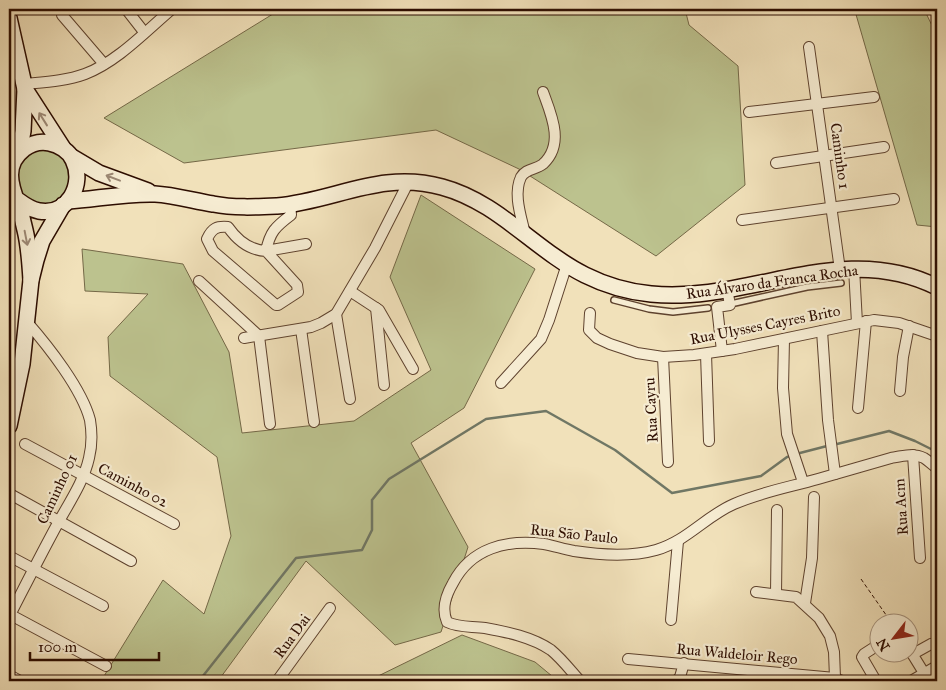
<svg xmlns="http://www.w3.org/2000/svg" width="946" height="690" viewBox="0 0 946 690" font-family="'IM FELL Great Primer',serif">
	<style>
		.green { fill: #bcc28e; stroke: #746847 }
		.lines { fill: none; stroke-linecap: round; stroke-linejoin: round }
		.stream { stroke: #707765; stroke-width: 2.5 }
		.lane-casing { stroke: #5e422e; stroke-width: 8 }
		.street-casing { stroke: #5e422e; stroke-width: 12 }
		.secondary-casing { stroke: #2d0d00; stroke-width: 18 }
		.path { stroke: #2d0d00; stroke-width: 1; stroke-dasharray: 4 2.5; stroke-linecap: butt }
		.lane { stroke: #f6ecd2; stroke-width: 5 }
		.street { stroke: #f6ecd2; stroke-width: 10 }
		.secondary { stroke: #f6ecd2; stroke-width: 15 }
		.oneway { stroke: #9c8874 }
		.labels { text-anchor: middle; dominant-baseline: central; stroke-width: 4.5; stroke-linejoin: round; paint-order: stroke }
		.street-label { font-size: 15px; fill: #2d0d00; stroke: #f6ecd2 }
	</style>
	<rect width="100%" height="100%" fill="#f1e1ba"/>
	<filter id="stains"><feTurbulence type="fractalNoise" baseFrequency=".004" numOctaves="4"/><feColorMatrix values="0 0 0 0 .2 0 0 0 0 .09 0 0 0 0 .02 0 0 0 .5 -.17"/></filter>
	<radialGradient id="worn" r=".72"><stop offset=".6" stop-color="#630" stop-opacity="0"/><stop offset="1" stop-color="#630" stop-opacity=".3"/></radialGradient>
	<!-- green -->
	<g class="green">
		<polygon points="281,9 685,9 689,25 738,66 745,185 656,256 519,169 436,130 184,163 104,118"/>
		<polygon points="829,9 924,9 937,36 937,227 917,225 855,11"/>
		<path d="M39,149c28,3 29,14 32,38l-14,17 -31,-1 -12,-18c4,-21 3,-28 25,-36z"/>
		<polygon points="421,195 535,269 464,408 411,443 468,547 441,632 395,645 306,561 218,681 101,681 163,580 204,614 231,536 217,457 110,376 108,337 148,294 85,291 82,249 183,264 229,352 242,433 354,421 431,370 390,277"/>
		<polygon points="462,635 535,662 558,681 368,681"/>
	</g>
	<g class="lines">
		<!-- stream -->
		<g class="stream">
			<polyline points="833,445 889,431 915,441 937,452"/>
			<polyline points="796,454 827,446"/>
			<polyline points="199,681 296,558 362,550 372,530 372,500 389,479 486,419 546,411 615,450 672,493 761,476 787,457 791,456"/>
		</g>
		<defs>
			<g id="lane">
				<polyline points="614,300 649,309 673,312 708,308"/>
				<polyline points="735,303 807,287 841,283"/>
			</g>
			<g id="street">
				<polyline points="126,9 144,32"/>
				<polyline points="62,15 104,64"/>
				<polyline points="809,47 840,270"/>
				<path d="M24,84c21,-2 42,-3 61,-10 32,-12 61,-43 87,-65"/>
				<polyline points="749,112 874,97"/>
				<polyline points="776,163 884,147"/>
				<path d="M290,203l1,12c-16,12 -21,17 -25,36l31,34 1,7 -20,13h-2l-63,-54 -6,-12c5,-11 10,-13 21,-12 9,13 21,23 38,24l40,-7"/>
				<polyline points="742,220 894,199"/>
				<path d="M525,234c-4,-18 -12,-40 -4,-57 5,-9 15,-7 22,-13 22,-20 8,-50 0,-72"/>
				<polyline points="854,268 857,323"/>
				<polyline points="199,281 259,336 270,424"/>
				<polyline points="350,291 379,310 413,369"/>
				<polyline points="376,308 384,385"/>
				<polyline points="590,313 589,330 597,338 610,344 637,353 663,357 694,355 735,349 874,320 899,323 937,336"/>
				<polyline points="336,314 350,399"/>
				<polyline points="301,329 314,422"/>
				<polyline points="822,331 828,420 835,474"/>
				<polyline points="244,338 311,327 321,323 336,314 375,248 409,181"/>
				<polyline points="784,339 783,388 787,434 803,482"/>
				<polyline points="722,351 717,307 730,305 727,289"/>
				<polyline points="706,354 709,441"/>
				<polyline points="663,357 668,462"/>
				<polyline points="501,383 541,339 549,320 567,264"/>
				<polyline points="900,391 903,357 909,326"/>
				<polyline points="858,408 866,321"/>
				<polyline points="25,444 174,524"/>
				<polyline points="913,455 920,558"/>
				<polyline points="10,494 131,561"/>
				<polyline points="9,556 103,606"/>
				<polyline points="756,592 796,597 819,618 830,636 834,652 835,678"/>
				<polyline points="776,594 777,510"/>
				<polyline points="805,603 812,558 814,497"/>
				<polyline points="9,614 106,666"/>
				<path d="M9,617c16,-31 32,-63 49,-94 11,-20 26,-42 31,-65 3,-12 3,-26 1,-38 -8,-31 -42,-74 -63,-98"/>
				<polyline points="671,620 678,541"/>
				<polyline points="908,647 924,673"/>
				<polyline points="913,654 931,644 937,643"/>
				<polyline points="628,659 835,678 842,681"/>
				<polyline points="9,675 20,681"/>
				<polyline points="277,681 330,608"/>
				<path d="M580,681c-9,-10 -18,-22 -29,-31 -19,-13 -44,-18 -66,-22 -13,-2 -26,0 -38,-6 -6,-14 -1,-27 6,-39 18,-35 54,-44 91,-39 10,2 20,5 30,7 26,4 57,6 82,-1 31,-9 50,-34 78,-46 27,-12 56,-17 84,-25 24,-7 49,-14 73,-21 11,-2 23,-5 33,0 5,3 8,7 13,10"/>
				<polyline points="676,681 680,677 684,663"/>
				<polyline points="876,681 862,657 864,654 878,645"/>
				<polyline points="911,681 937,666"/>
			</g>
			<g id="secondary">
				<polyline points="9,18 25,89 63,148"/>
				<polyline points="19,153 23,131 25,89"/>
				<polyline points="72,157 99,173 148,191"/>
				<path d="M9,194c10,6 18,15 30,17 29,5 46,-27 34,-51 -4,-9 -14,-15 -24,-17 -9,-2 -18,1 -25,6 -20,15 -14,36 -6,55 3,8 5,18 7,26 4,16 5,33 6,50"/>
				<path d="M68,201c29,-2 57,-8 87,-7 19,1 39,7 58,10 21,4 42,3 64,2 58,-5 104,-36 165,-19 56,15 93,63 143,88 20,10 44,17 66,19 97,10 191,-55 286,-7"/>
				<polyline points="9,426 22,364 31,280 36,260 42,241 63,205"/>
			</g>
		</defs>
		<!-- lane casing -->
		<use href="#lane" class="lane-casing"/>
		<!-- street casing -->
		<use href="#street" class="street-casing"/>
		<!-- secondary casing -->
		<use href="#secondary" class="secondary-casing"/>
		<!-- path -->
		<polyline class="path" points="861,579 891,622"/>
		<!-- lane -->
		<use href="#lane" class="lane"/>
		<!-- street -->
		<use href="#street" class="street"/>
		<!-- secondary -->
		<use href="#secondary" class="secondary"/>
	</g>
	<!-- one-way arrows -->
	<defs><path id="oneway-shaft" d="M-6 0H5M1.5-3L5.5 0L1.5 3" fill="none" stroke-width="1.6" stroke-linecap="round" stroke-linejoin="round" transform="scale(1.25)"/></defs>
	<g class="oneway">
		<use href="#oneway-shaft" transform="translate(43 119) rotate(-122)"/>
		<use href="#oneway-shaft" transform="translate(113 178) rotate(-159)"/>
		<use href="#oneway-shaft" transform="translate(26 238) rotate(79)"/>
	</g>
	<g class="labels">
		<!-- street labels -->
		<g class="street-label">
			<text transform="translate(840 156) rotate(82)">Caminho 1</text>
			<text transform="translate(772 282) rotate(-8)">Rua Álvaro da Franca Rocha</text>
			<text transform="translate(765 325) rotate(-11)">Rua Ulysses Cayres Brito</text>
			<text transform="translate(651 410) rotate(-93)">Rua Cayru</text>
			<text transform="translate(133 485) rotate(28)">Caminho 02</text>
			<text transform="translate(57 489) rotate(-65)">Caminho 01</text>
			<text transform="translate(901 507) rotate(-94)">Rua Acm</text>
			<text transform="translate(574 534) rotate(6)">Rua São Paulo</text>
			<text transform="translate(292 636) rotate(-54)">Rua Dai</text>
			<text transform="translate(737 654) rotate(5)">Rua Waldeloir Rego</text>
		</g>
	</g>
	<!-- margin -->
	<rect width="946" height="690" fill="none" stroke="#f1e1ba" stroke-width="30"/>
	<rect x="10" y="10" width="926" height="670" fill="none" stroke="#2d0d00" stroke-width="2.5"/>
	<rect x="15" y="15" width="916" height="660" fill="none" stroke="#2d0d00"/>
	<!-- north arrow -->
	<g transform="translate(894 638) rotate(239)"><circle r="24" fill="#f6ecd2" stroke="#a6937e"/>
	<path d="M0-4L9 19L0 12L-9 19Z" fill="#8f2418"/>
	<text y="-8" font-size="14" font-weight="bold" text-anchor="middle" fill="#2d0d00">N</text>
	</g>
	<!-- scale -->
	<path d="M30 652v8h129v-8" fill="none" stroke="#2d0d00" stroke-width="2.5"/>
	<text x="38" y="652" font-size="15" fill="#2d0d00" stroke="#f6ecd2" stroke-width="4" paint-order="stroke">100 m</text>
	<rect width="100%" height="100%" filter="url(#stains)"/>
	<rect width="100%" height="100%" fill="url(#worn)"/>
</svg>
